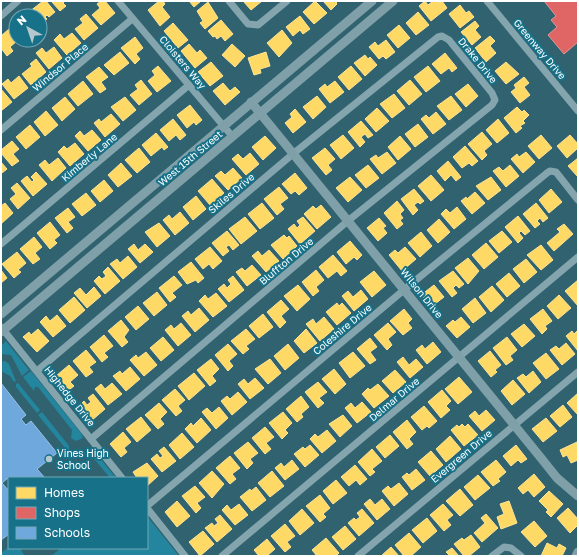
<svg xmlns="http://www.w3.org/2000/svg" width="579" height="557" viewBox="0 0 579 557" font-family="'Golos Text',sans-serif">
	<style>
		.green { fill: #24859e }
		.homes { fill: #ffd966; stroke: #ffe494 }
		.shops { fill: #e06666; stroke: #e99494 }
		.schools { fill: #6fa8dc; stroke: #9ac2e6 }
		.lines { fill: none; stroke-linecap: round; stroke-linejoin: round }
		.street { stroke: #84a5ad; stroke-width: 7 }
		.secondary { stroke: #7fa0a8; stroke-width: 9 }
		.poi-dot { fill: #b7c8cd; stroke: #167189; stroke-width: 1.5 }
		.labels { text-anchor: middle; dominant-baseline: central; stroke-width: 4; stroke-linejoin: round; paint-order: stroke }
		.street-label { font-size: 10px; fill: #fff; stroke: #167189 }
		.poi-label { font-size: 10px; fill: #fff; stroke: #167189; text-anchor: start }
	</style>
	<rect width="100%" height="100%" fill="#30626f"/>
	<!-- green -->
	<g class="green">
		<polygon points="6,341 29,370 22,376 11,355 1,354 1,346"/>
		<polygon points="5,361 9,364 16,381 14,382 10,376 1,371 1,362"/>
		<polygon points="31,371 81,433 83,438 76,441 71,438 72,430 38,387 35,387 34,391 23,377"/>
		<polygon points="18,383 40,410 37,413 16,387 16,384"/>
		<polygon points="42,412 69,446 69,450 66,449 38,415"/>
		<polygon points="88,448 95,452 116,478 110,478 86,449"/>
		<polygon points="147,516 179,556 51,556 61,548 147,548"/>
		<polygon points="9,547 23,548 21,550 25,556 1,556 1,553"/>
	</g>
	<!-- homes -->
	<g class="homes">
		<polygon points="43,1 46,1 55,12 49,17 47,15 45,17 47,19 40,25 40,16 33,16 29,12"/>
		<polygon points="51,1 65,1 63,3 66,6 60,11"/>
		<polygon points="101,1 105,1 115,13 101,25 92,15 100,8 97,4"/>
		<polygon points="159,1 163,1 165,4 162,7 170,17 160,26 148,10"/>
		<polygon points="189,1 201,1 194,7"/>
		<polygon points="243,1 262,1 251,10"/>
		<polygon points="315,1 327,13 314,24 303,12"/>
		<polygon points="323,1 338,1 336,3 337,4 331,10"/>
		<polygon points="425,1 428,5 433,1 442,1 447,8 431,21 419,6"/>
		<polygon points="208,2 218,18 205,29 200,23 203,21 197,11"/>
		<polygon points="460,5 466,13 469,11 474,17 460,28 449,14"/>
		<polygon points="418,12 429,25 416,35 406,23"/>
		<polygon points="86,14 98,28 84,40 75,29 83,23 80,19"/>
		<polygon points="300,16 310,29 303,34 300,30 293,36 286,27"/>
		<polygon points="221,20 233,34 225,41 221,36 217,39 215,36 213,37 208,31"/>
		<polygon points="475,21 479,26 475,30 481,37 472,45 461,32"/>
		<polygon points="173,23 188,40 178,48 164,31"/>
		<polygon points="399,25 410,38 398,48 387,35"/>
		<polygon points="9,29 16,40 18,40 10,47 13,51 7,56 1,48 1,36"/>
		<polygon points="282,30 292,43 279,57 267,43"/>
		<polygon points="72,33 81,43 67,55 54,40 60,34 64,39"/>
		<polygon points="490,36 495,41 490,46 496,53 486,62 475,48"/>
		<polygon points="135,37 143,48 136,54 140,59 135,64 121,48"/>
		<polygon points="386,40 395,52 386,59 383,56 379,59 369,47 375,42 378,46"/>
		<polygon points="189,44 197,53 200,50 207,58 195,68 181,51"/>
		<polygon points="232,44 245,56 235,67 222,55"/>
		<polygon points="54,47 62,58 49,69 36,53 42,48 46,53"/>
		<polygon points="120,52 129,63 114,75 104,65"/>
		<polygon points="266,52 270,66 260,69 261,73 254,75 248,58"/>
		<polygon points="445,53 457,68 452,72 449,68 441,74 432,64"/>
		<polygon points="365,55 368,59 370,57 377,65 365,76 354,63"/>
		<polygon points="36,59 46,72 31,85 22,74 32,66 30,64"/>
		<polygon points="211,62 223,76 210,86 198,72"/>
		<polygon points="506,62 519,74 506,84 495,71"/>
		<polygon points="158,66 171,81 157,92 148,81 155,75 152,71"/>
		<polygon points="351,66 362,79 349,90 338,77"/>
		<polygon points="428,66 440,81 426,92 414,77"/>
		<polygon points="99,67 108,77 101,82 106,89 100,93 86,77"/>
		<polygon points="19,76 28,88 14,99 2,84 8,79 11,83"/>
		<polygon points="524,77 529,83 524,87 530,95 520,103 511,92 516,88 514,85"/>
		<polygon points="141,80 152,94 139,105 130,95 138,89 135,85"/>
		<polygon points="410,80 422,94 409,105 397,91"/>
		<polygon points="83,81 93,94 78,106 68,94"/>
		<polygon points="335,81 344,92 330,103 319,89 325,84 327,87"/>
		<polygon points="223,83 230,91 235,87 240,92 225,105 213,91"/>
		<polygon points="468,84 478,96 466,107 455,94"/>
		<polygon points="1,89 12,102 1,111"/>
		<polygon points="394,94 405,108 392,118 380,104"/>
		<polygon points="317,96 326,107 313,119 303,107"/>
		<polygon points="451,96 462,110 449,120 437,106"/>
		<polygon points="65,97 75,109 62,121 52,108"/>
		<polygon points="125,97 136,110 123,121 111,107"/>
		<polygon points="190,105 202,120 196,125 194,122 187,128 177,115"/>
		<polygon points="517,107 522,112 524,110 529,115 523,121 525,123 520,126 522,128 516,133 504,118"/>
		<polygon points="377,108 389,121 376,132 365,119"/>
		<polygon points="295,109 306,122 293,133 285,123 292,117 290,114"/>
		<polygon points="46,111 58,125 45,136 34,122"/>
		<polygon points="436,112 446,124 433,134 421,119 426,115 429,118"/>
		<polygon points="111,114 120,124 105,137 94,123 99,119 101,122"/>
		<polygon points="173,119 186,135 180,140 176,135 169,141 160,130"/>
		<polygon points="498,119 509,133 497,143 486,130"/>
		<polygon points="361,121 373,135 368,138 365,134 361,137 365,142 360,147 348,132"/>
		<polygon points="418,124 428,137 415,147 405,134"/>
		<polygon points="30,125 40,137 26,149 16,137"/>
		<polygon points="92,130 101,140 88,151 75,136 80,131 84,136"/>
		<polygon points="482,132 492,144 484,151 487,155 482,160 468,144"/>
		<polygon points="156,133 168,147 164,150 162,147 151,156 142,145"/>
		<polygon points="343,135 354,148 341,159 330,145"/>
		<polygon points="541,135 552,148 539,159 528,146"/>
		<polygon points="570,135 578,144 578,148 567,158 557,146"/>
		<polygon points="265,136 276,148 263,160 252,147"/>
		<polygon points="400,136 411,149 398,160 388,147"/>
		<polygon points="12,141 19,149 13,154 19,161 12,166 1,153 1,150"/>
		<polygon points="75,143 84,154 70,166 58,152 64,146 67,149"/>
		<polygon points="465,146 478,161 472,166 469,163 462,168 453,157"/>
		<polygon points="139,148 150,162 137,173 125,160"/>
		<polygon points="325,148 335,159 328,165 332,170 326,175 312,158"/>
		<polygon points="387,152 396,163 382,174 370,159 376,155 378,158"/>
		<polygon points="526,152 535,162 523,173 511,159 517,154 519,157"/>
		<polygon points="250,153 259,164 246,175 232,159 238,154 243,159"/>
		<polygon points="58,158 66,168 52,181 39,165 45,160 49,165"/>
		<polygon points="578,158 578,177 568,166"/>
		<polygon points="448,161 461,177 456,181 451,175 445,181 437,171"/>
		<polygon points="1,162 7,169 2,173 1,173"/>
		<polygon points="121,163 132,176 118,187 108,175"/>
		<polygon points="368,165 379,178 366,188 355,175"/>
		<polygon points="510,165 519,176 506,187 493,171 499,167 503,171"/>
		<polygon points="233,168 242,178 228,190 215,176 221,171 225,175"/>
		<polygon points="36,172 47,184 33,196 21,181 27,176 32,182 34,180 31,177"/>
		<polygon points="295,173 307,188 299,195 295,191 291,194 282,184"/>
		<polygon points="431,175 444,190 431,201 418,186"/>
		<polygon points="350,177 362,190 348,202 336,188"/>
		<polygon points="491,177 501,190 488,200 476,186"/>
		<polygon points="212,179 224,193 210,205 198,191"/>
		<polygon points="104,180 113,191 100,202 91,191"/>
		<polygon points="17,183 30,198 18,209 10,199 16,194 11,188"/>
		<polygon points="279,187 288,198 280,204 284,209 277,215 264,199"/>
		<polygon points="414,189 424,201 420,204 418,202 414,205 418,210 413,215 401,199"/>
		<polygon points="551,189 562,202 549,213 539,200"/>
		<polygon points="475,192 485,203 472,214 461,201 466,197 467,199"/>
		<polygon points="86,193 96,205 82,216 72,204"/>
		<polygon points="196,196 206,209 193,220 183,207"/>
		<polygon points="397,201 404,210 400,214 403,218 400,220 403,224 397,229 384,213"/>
		<polygon points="5,203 13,213 1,224 1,206"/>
		<polygon points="262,203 274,218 260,229 248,214"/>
		<polygon points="536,203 548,218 543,222 540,218 537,221 540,224 535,228 523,214"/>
		<polygon points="321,205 331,217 317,229 304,214 313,206 316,209"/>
		<polygon points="457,207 466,219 454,229 441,214 446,209 450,213"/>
		<polygon points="68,208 75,217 68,222 73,228 67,233 55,218"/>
		<polygon points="180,212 189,223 175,235 163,220 169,215 172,219"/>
		<polygon points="518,216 530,231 525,235 521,231 519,233 523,238 518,243 505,227"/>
		<polygon points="245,217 257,231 241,244 229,229"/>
		<polygon points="303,217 315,231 300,244 288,229 294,224 297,228 300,225 297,221"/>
		<polygon points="379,218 386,226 383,228 387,233 378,241 367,228"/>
		<polygon points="439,219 450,232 438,243 427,230"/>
		<polygon points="50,222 60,235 54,240 57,243 50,249 37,233"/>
		<polygon points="159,223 170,236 157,247 145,232"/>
		<polygon points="564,224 573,234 554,251 547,243 560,232 557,229"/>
		<polygon points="227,231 239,245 233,250 229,245 226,247 229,251 223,256 212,243"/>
		<polygon points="502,231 512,242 499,253 489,241"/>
		<polygon points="421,232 432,246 420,257 408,243"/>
		<polygon points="284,235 287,238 289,236 297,246 283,259 271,245"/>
		<polygon points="34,237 42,247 35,253 40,259 33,264 20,249"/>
		<polygon points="350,241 362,255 357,260 354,257 346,264 337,252"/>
		<polygon points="486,243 498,257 484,269 472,255"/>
		<polygon points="134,244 138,250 145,244 153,252 140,263 128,249"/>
		<polygon points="541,245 553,260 541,270 527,255"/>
		<polygon points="210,247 222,261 213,269 209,264 203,269 195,259"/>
		<polygon points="405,247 416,259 402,271 389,255 395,250 398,253"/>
		<polygon points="269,250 279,261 266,272 252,256 258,251 262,256"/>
		<polygon points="17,252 26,263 18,270 21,272 14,278 2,264"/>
		<polygon points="333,255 347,271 341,276 337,271 328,278 319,267"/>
		<polygon points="128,256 137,267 123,279 110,264 117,259 120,263"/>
		<polygon points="468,258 479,271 468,284 455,268"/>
		<polygon points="526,259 537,272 524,283 513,269"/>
		<polygon points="191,262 204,278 198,283 196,280 187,284 178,272"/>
		<polygon points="252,265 261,275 247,286 236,272 242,268 245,271"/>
		<polygon points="108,267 120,281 105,294 94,281 99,276 102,279 106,276 103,272"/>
		<polygon points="1,270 7,278 1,283"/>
		<polygon points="316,270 324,280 316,287 319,291 313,296 302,282"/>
		<polygon points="374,271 386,285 372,297 360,282"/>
		<polygon points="453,271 464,284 459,288 456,285 453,288 457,293 452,297 439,281"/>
		<polygon points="509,273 520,286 507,297 496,284"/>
		<polygon points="174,276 182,285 172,293 176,297 170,302 159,288"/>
		<polygon points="233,276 244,290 229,302 218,289 224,284 227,288 231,284 228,280"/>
		<polygon points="578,280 578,306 565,291"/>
		<polygon points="298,285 310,299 297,311 284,296"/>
		<polygon points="434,285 444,297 431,307 421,295"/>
		<polygon points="492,286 504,300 491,312 479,297"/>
		<polygon points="94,287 101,296 87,308 74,293 80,288 86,295"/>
		<polygon points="361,290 368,299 354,311 342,296 348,291 353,297"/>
		<polygon points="157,292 167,305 154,316 143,303"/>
		<polygon points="216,293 227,306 213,317 199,301 205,295 208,299"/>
		<polygon points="559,295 571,308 558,319 547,306"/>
		<polygon points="74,297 85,310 70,323 59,310"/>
		<polygon points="475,298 486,313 473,323 462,309"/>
		<polygon points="281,300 289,309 281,316 286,322 280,328 267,312"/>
		<polygon points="337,303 339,306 342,303 351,313 337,325 326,312"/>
		<polygon points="138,306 149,319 136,330 125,317"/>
		<polygon points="199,308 209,320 195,332 182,316 188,311 191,315"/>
		<polygon points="404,309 412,319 408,323 412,328 403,335 390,321"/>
		<polygon points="543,309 552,321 545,326 547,329 542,334 530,319"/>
		<polygon points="263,314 273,327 259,338 249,326"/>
		<polygon points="57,315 66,326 53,337 40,322 46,316 50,321"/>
		<polygon points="324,317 334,329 320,341 306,324 313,319 316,324"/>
		<polygon points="461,317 470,327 457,338 446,326 453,320 455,322"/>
		<polygon points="121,320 129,330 124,337 128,342 122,347 108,331"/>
		<polygon points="181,323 191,335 178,346 165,330 171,325 174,329"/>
		<polygon points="388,323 396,332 388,339 392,345 387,350 374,335"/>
		<polygon points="524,324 535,336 522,347 511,334"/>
		<polygon points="38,329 49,341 37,352 23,337 29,332 31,335"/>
		<polygon points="246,329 255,339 246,346 249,349 243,354 231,341"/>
		<polygon points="306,329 317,343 304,353 294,341"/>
		<polygon points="578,330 578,351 566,336 572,331 574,334"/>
		<polygon points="104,335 113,346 104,353 108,357 102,362 90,347"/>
		<polygon points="163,337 174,350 161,361 150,348"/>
		<polygon points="507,337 517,350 510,356 513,360 506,365 493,348"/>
		<polygon points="370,338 377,347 370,352 376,360 370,364 357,349"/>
		<polygon points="433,342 441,352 427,364 416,350 422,345 425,349"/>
		<polygon points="566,343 575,354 562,365 550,350 556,346 559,349"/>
		<polygon points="228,344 237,354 229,361 233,366 228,371 215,355"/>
		<polygon points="288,344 299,358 285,370 274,356"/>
		<polygon points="86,350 96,362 89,367 93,372 86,377 73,361"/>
		<polygon points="490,351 501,365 495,370 497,372 491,377 478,361"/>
		<polygon points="146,352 157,365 144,376 130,360 136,355 138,358"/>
		<polygon points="353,352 365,366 350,378 339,363"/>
		<polygon points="546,353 559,369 546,379 533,363"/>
		<polygon points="403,357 409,365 416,359 423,367 410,378 397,362"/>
		<polygon points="211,359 219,369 212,376 216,381 210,386 197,370"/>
		<polygon points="270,359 281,373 268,384 255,369"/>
		<polygon points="69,365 78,375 70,382 74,386 69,390 56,376"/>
		<polygon points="130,367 140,379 126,391 113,376 120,371 122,374"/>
		<polygon points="334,369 346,384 335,394 322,379"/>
		<polygon points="395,370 406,382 393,393 382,381"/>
		<polygon points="533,371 541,382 529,393 517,378 523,374 526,377"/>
		<polygon points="194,373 205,386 189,400 178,386"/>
		<polygon points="459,377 472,392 458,404 445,389"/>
		<polygon points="255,378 264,388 250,399 238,384 244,379 248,384"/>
		<polygon points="513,380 525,394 512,405 501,391"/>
		<polygon points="318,382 327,392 319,398 324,403 318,408 305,392"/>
		<polygon points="112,383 122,394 108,405 95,389 101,384 105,389"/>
		<polygon points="378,384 389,396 374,408 362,394 368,388 370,390"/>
		<polygon points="175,389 185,400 178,406 182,411 176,416 162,400"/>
		<polygon points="442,390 451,401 446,406 450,410 441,418 428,402"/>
		<polygon points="238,392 247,402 232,415 221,401 227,396 230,399"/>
		<polygon points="578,393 578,415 567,403"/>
		<polygon points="93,394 105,409 91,421 79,406 84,401 87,405 91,402 88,398"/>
		<polygon points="301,396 309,407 301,414 303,417 297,422 286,409"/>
		<polygon points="362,402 371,412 357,423 345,408 351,403 355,408"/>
		<polygon points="159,403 167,412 160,419 164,424 158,429 145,415"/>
		<polygon points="563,405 572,417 560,427 550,416"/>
		<polygon points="424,406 437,421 429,428 427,426 422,430 411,417"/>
		<polygon points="219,407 228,418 216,429 202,412 207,408 212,413"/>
		<polygon points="486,410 495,420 482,431 469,416 475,411 479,416"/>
		<polygon points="283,412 292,423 285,430 288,433 282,439 269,423"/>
		<polygon points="343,415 352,426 340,437 329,424"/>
		<polygon points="141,417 151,430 137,442 126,429"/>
		<polygon points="201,418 211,430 197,443 185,429 191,423 193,426"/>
		<polygon points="546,418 557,431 543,442 532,429"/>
		<polygon points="407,420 416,432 409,439 413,444 407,449 393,432"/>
		<polygon points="462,424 465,427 468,424 478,435 464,446 451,430 457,425 459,427"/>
		<polygon points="265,427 274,437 266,443 271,449 265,454 252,438"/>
		<polygon points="327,430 336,441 322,453 310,439 315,434 318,437"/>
		<polygon points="123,432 131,442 124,448 127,452 121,457 110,444"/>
		<polygon points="182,433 194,447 180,459 169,445"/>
		<polygon points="390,435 399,446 385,458 376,447"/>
		<polygon points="450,436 461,449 446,462 436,449"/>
		<polygon points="248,442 258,453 250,459 253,463 247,469 234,453"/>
		<polygon points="577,442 578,460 571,463 567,455 563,457 560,450"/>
		<polygon points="310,445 319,455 305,467 294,454 303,447 305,449"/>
		<polygon points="516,445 527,459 521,463 518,460 511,466 503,456"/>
		<polygon points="164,447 176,461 162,472 151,459 157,454 160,458 163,456 159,451"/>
		<polygon points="372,449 382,461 372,469 375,472 370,476 358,462"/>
		<polygon points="431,451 443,465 430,476 418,462"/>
		<polygon points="230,456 240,468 232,474 236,479 230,484 216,468"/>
		<polygon points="292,460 299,469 285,480 275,468 281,463 284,467"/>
		<polygon points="496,460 506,472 498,479 500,481 493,486 481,472"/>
		<polygon points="147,463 158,476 147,486 147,478 137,478 133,472"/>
		<polygon points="355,465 367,479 360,485 356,480 349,486 341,477"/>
		<polygon points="416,469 425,480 412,490 402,477 407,473 409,475"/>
		<polygon points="212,471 224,484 212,498 199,483"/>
		<polygon points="272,471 284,486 270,497 258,483"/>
		<polygon points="534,474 545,487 534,497 528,490 523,494 518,488"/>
		<polygon points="478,475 490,488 475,500 464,487"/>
		<polygon points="336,480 347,493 333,504 323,491"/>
		<polygon points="399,483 408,494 394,506 382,491 388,486 391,489"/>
		<polygon points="195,486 205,497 197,503 201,508 196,513 182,496"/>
		<polygon points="256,487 266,500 252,511 240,497 250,489 251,491"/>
		<polygon points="460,489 473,505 460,516 446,501"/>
		<polygon points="549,491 563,504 551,517 546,512 548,510 539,501"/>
		<polygon points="320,495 330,508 323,514 326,517 320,522 306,506"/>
		<polygon points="370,499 375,505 382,499 390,509 377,520 364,504"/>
		<polygon points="177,501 190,516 177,527 165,512"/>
		<polygon points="509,501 517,523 501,529 497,517 504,514 500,504"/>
		<polygon points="239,504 248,515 235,525 222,510 227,505 231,510"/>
		<polygon points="443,504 453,515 447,520 451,525 444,531 430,515"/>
		<polygon points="568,508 578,519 578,525 570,533 557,518"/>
		<polygon points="302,509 314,523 300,535 289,521"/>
		<polygon points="362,509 374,523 359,536 348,523 354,518 356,520 360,517 357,513"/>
		<polygon points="486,514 498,528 482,542 474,533 485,523 481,518"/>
		<polygon points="220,515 232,529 217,542 205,528 212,523 214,526 218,523 215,519"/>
		<polygon points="427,518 437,531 423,543 412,530"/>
		<polygon points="534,521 547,536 535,547 521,532"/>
		<polygon points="285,524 295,536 287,542 291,547 285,552 271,536"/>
		<polygon points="345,526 356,539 343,550 332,537"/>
		<polygon points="203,531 214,544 200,556 189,542"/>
		<polygon points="409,533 421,547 411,556 404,556 395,545"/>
		<polygon points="471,535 480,547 469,556 464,556 454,544 462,538 464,540"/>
		<polygon points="326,538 339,553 336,556 317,556 312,550"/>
		<polygon points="267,539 275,549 268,555 269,556 259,556 254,550"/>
		<polygon points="547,543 557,548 559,544 566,548 562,556 541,556"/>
		<polygon points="391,547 399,556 381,556"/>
		<polygon points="452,548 459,556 450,556 446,552"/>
	</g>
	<!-- shops -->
	<polygon class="shops" points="544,1 578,1 578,42 564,54 548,35 557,27 551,20 556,16"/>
	<!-- schools -->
	<polygon class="schools" points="1,383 26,415 21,419 25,424 26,425 31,421 57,453 37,469 45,478 8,478 2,483 9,491 9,534 1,540"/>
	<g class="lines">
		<!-- street -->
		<g class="street">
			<polyline points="118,1 232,136"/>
			<polyline points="229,1 248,24 258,25 287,1"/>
			<polyline points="487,1 578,111"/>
			<polyline points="1,16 18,1"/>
			<polyline points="1,130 132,19"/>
			<polyline points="1,244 189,85"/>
			<polyline points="1,327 122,478"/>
			<polyline points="37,371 294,153 438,37 442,36 449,40 492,93 495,100 492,105 349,220 91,439"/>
			<polyline points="147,506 405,289 547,173 550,171 556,172 578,200"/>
			<polyline points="147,508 185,556"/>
			<polyline points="222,556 578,257"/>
			<polyline points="358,556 578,372"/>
			<polyline points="492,556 504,547 511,548 521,556"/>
		</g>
		<!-- secondary -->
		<g class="secondary">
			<polyline points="251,102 541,458 557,478 578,496"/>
			<polyline points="1,314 372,1"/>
			<polyline points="1,332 393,1"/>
			<polyline points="576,556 578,552"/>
		</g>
	</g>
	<!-- markers -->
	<circle class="poi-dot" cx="49" cy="459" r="4"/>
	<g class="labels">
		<!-- street labels -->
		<g class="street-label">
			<text transform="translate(540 49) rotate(50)">Greenway Drive</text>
			<text transform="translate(478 60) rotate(51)">Drake Drive</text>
			<text transform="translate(183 62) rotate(50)">Cloisters Way</text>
			<text transform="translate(60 67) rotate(-40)">Windsor Place</text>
			<text transform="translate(89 157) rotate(-40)">Kimberly Lane</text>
			<text transform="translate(190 158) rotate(-40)">West 15th Street</text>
			<text transform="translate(231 193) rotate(-40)">Skiles Drive</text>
			<text transform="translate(286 261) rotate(-40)">Bluffton Drive</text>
			<text transform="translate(422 293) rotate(51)">Wilson Drive</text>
			<text transform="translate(342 329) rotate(-40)">Coleshire Drive</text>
			<text transform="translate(70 396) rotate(51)">Highedge Drive</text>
			<text transform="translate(394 399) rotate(-40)">Delmar Drive</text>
			<text transform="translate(461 456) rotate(-40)">Evergreen Drive</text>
		</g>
		<!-- poi labels -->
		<g class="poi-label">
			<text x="57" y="453">Vines High<tspan x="57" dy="12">School</tspan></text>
		</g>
	</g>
	<!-- border -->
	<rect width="579" height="557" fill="none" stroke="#ffffff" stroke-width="4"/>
	<!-- legend -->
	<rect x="8" y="477" width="140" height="72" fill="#167189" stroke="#73aab8"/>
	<rect x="16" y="487" width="20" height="12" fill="#ffd966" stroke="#73aab8"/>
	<text x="44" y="497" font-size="12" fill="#ffffff">Homes</text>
	<rect x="16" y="507" width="20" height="12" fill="#e06666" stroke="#73aab8"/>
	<text x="44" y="517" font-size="12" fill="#ffffff">Shops</text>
	<rect x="16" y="527" width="20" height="12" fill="#6fa8dc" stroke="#73aab8"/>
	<text x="44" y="537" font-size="12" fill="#ffffff">Schools</text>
	<!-- north arrow -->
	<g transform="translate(28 28) rotate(320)"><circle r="19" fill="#167189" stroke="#73aab8"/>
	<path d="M0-3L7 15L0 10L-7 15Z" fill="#b7c8cd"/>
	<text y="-6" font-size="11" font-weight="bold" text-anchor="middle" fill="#ffffff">N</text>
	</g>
</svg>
